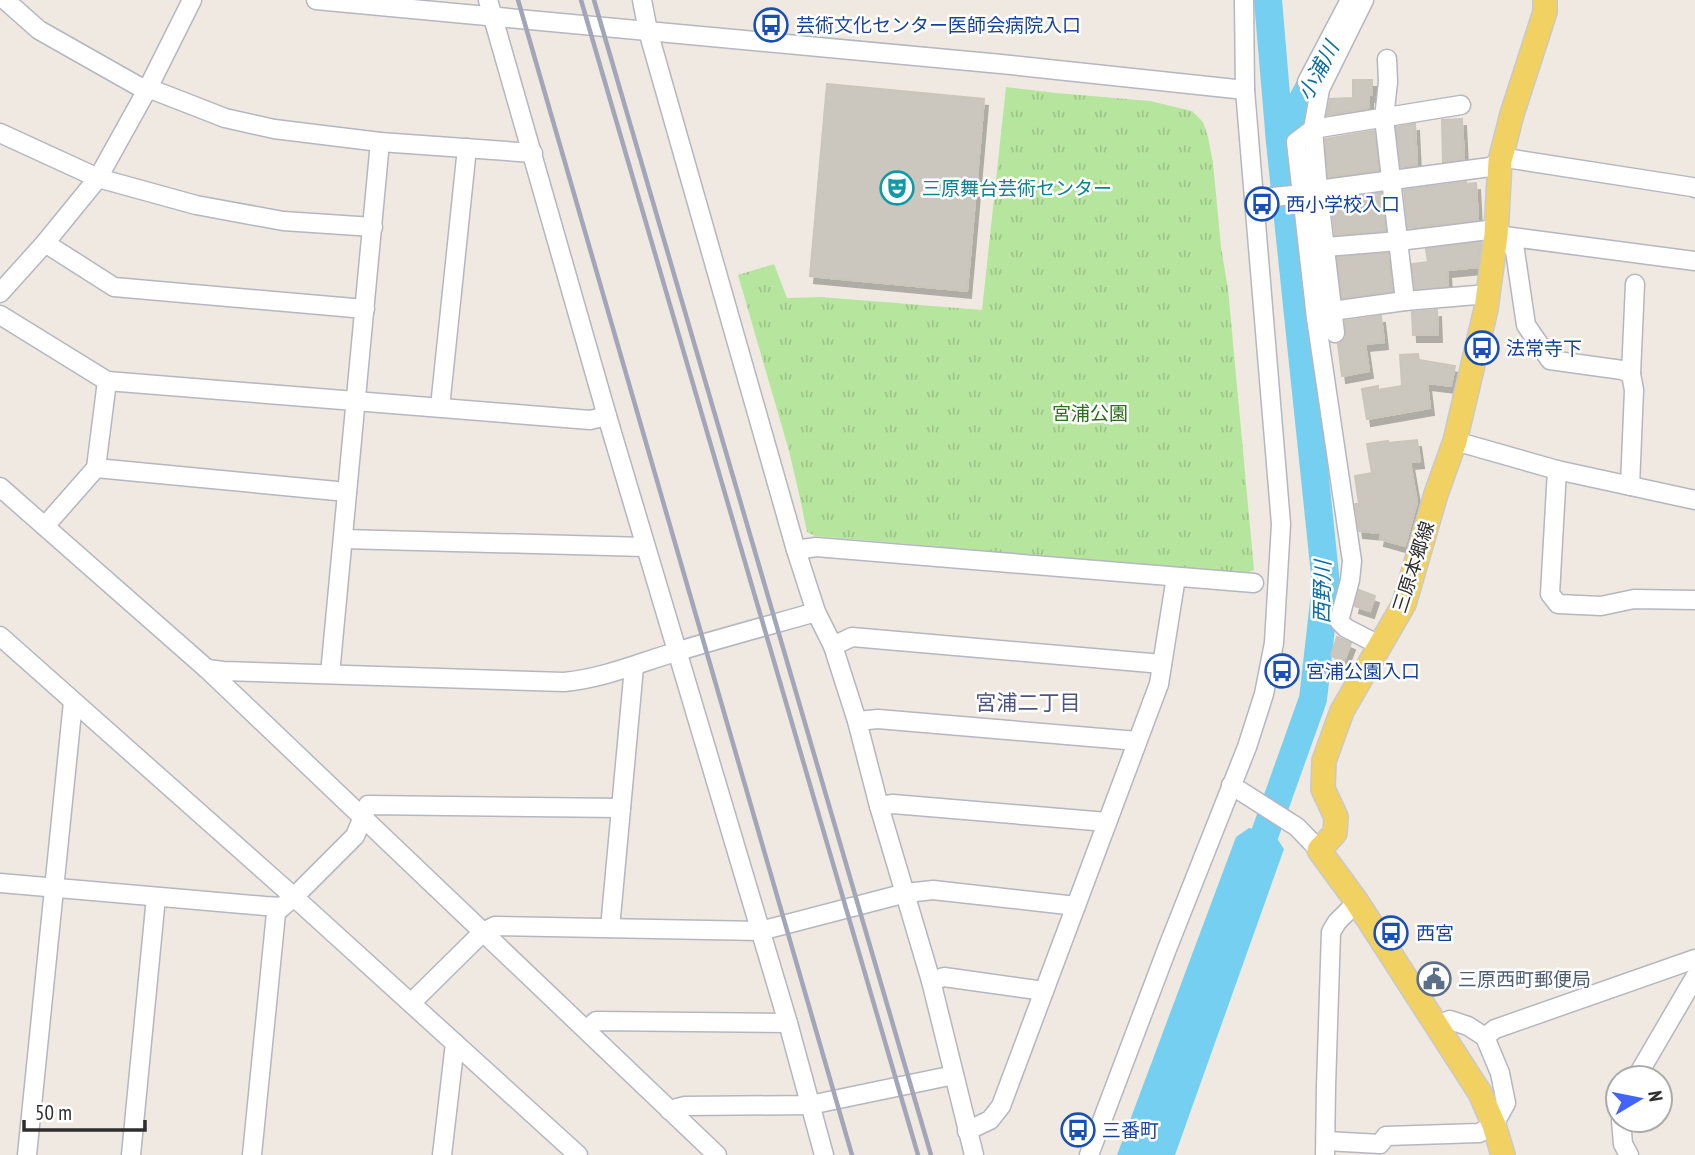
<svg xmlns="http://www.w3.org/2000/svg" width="1695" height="1155" viewBox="0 0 1695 1155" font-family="'PT Sans Narrow','Noto Sans JP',sans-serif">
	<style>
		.grass { fill: url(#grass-tufts) }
		.water { fill: #75cff0 }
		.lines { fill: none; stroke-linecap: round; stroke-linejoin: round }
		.river { stroke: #75cff0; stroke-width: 28 }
		.building { fill: #cbc7bf; stroke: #cbc5ba; stroke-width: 2; filter: url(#shadow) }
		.minor-casing { stroke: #b4b7c1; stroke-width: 21 }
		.major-casing { stroke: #c9c9c9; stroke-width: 26 }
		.minor { stroke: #fff; stroke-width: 18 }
		.major { stroke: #f2d163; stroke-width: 23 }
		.rail { stroke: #a3a6b8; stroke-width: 4.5 }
		.labels { text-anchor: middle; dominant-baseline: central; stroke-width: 5; stroke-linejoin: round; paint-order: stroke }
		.transit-label { font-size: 19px; fill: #164399; stroke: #fff; text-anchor: start }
		.culture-label { font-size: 19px; fill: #0d838f; stroke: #fff; text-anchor: start }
		.park-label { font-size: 19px; fill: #2c6e1b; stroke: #fff }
		.street-label { font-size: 19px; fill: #2e2e2e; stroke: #fff }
		.service-label { font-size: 19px; fill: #4e5e75; stroke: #fff; text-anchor: start }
		.water-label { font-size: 21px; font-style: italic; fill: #0d6fa3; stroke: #fff }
		.neighbourhood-label { font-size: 21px; fill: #4d5680; stroke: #fff }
	</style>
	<defs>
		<pattern id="grass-tufts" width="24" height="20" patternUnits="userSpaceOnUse" patternTransform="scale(1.75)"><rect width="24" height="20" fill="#b6e59e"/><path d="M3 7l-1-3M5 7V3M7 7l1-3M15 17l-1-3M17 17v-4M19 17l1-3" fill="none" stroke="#9dc588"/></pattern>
		<filter id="shadow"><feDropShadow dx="4" dy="7" stdDeviation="0" flood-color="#0004"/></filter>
	</defs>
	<rect width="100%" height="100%" fill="#efe9e1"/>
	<!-- grass -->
	<polygon class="grass" points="1006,87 1056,93 1150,101 1192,111 1203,122 1208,137 1213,163 1221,247 1228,289 1254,570 1240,575 1154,565 1064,560 931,546 815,536 807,532 800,498 789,451 738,275 774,264 787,298 821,297 982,310"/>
	<!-- water -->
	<polygon class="water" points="1249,828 1274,834 1284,849 1175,1155 1117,1155 1236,837"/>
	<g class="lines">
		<!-- river -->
		<g class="river">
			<polyline points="1280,142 1325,58"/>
			<polyline points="1250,868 1263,839 1313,699 1326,584 1280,142 1268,0"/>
		</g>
	</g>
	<!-- building -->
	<g class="building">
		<polygon points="1353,80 1372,80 1372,95 1369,95 1369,108 1327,115 1330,99 1353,98"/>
		<polygon points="827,84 984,99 967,291 810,276"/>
		<polygon points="1462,119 1464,159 1443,162 1442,120"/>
		<polygon points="1415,124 1417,165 1401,167 1396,127"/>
		<polygon points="1374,131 1379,170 1328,177 1325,139"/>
		<polygon points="1466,182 1466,184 1476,183 1478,220 1408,228 1404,190"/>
		<polygon points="1381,193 1385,231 1335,235 1331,200"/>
		<polygon points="1481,242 1478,267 1447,270 1448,286 1415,289 1412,264 1428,262 1426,249"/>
		<polygon points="1388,253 1392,291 1342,298 1337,257"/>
		<polygon points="1437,310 1438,335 1413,335 1412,312"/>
		<polygon points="1381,316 1384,342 1365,344 1369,371 1342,376 1338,344 1342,342 1346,337 1345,321"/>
		<polygon points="1418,354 1419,360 1455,366 1451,386 1427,383 1430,408 1367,419 1362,389 1378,386 1378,390 1402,386 1400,355"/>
		<polygon points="1417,440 1420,461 1410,462 1417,502 1405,546 1380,539 1381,533 1359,531 1355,504 1359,504 1355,476 1372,473 1367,444 1388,441 1388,443"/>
		<polygon points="1359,590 1375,596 1370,611 1355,606"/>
		<polygon points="1337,637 1351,643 1343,664 1331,655"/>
	</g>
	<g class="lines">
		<defs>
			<g id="minor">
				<polyline points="5,0 39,30 138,86 148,88 225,118 274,129 380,142 533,153"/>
				<polyline points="316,0 1001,64 1245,90"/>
				<polyline points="488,0 607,416 788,1023 824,1155"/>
				<polyline points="642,0 648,31 796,550 816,612 833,646 857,721 879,806 931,981 974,1155"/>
				<polyline points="1387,59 1388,82 1384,118 1405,301"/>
				<polyline points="1307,82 1350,0"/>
				<polyline points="0,133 98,178 196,205 283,221 373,227"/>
				<polyline points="1318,190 1490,167 1506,158 1692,187 1695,188"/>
				<polyline points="1264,198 1302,194"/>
				<polyline points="1497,235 1695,261"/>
				<polyline points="45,243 114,287 365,309"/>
				<polyline points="1326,247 1399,241 1488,230 1511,245 1515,251 1526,325 1550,360 1622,370 1631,374"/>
				<polyline points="0,293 45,243 98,178 148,88 192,0"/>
				<polyline points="0,315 107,381 590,420 607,416"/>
				<polyline points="1316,318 1296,142 1313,129 1461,105"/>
				<polyline points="1335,333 1318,190 1313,129 1320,89 1364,0"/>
				<polyline points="440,407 467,148"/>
				<polyline points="1455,441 1557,470 1695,500"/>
				<polyline points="96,468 347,492"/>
				<polyline points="1557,470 1550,594 1558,604 1601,606 1634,599 1695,600"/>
				<polyline points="1630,486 1634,390 1631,374 1635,284"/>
				<polyline points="0,487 207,669 717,1155"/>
				<polyline points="45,526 96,468 107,381"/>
				<polyline points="343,539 645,547"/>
				<polyline points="796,550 816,547 1254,583"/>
				<polyline points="0,636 294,897 355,836 368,805 621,808"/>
				<polyline points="833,646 852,637 1162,664"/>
				<polyline points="1381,646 1346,628 1339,621 1350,580 1352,561 1316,318 1332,311 1405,301 1488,294"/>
				<path d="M207,669l16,2 341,11c41,-4 77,-20 115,-31 46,-14 91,-26 137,-39"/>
				<polyline points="330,674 380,142"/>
				<polyline points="857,721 878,719 1137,741"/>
				<polyline points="1231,785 1297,827 1319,850"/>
				<polyline points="879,806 893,804 1107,822"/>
				<polyline points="0,883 265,906 282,907 294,897 578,1155"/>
				<polyline points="610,928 634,667"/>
				<polyline points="931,981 944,977 1044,991"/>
				<polyline points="411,1003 483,932 495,926 760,931 906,893 933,890 1076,906"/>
				<polyline points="587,1030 596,1021 788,1023"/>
				<polyline points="1485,1037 1495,1029 1695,959"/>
				<polyline points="1636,1078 1695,977"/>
				<polyline points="669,1110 685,1106 810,1105 954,1075"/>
				<polyline points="1621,1120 1623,1144 1629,1155"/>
				<polyline points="967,1131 990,1120 1001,1106 1159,684 1176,577"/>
				<polyline points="1326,1141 1380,1144 1386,1136 1479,1133 1494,1125 1506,1103 1500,1073 1485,1037 1468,1026 1450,1020 1437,1025"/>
				<polyline points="27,1155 73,702"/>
				<polyline points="131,1155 156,897"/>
				<polyline points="252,1155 276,913 282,907"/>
				<polyline points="442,1155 455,1043"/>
				<polyline points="1089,1155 1167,949 1247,747 1264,694 1274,643 1281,524 1245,90 1244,0"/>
				<polyline points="1325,1155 1326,1086 1331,932 1337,922 1357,902"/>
			</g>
			<polyline id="major" points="1503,1155 1494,1125 1480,1093 1357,902 1319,850 1335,833 1336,817 1323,789 1324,761 1342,711 1404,604 1436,494 1455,441 1486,309 1496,235 1500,161 1512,114 1545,12 1545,0"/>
		</defs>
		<!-- minor casing -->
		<use href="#minor" class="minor-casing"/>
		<!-- major casing -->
		<use href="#major" class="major-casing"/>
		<!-- minor -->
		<use href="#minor" class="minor"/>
		<!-- major -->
		<use href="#major" class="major"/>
		<!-- rail -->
		<g class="rail">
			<polyline points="518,0 852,1155"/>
			<polyline points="581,0 918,1155"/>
			<polyline points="594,0 931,1155"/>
		</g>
	</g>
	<!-- icons -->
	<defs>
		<symbol id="bus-ring" viewBox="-11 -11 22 22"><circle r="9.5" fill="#fff" stroke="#1a4fb4" stroke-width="1.5"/><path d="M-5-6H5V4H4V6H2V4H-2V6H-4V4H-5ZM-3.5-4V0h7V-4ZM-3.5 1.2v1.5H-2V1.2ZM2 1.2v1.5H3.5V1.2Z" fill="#1a4fb4"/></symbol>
		<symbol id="theatre-ring" viewBox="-11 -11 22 22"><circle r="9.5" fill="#fff" stroke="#0f9aa8" stroke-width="1.5"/><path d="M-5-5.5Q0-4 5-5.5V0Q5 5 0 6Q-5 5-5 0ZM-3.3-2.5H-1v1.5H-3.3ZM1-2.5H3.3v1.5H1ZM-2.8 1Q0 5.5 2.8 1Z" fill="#0f9aa8"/></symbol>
		<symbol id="civic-ring" viewBox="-11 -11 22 22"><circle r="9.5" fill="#fff" stroke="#5c6f8a" stroke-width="1.5"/><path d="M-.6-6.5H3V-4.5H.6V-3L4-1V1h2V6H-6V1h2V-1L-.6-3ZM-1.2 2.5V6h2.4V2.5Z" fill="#5c6f8a"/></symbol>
	</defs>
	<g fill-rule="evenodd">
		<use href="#bus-ring" x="752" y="6" width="38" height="38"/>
		<use href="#theatre-ring" x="878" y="169" width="38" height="38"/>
		<use href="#bus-ring" x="1243" y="185" width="38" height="38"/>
		<use href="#bus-ring" x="1463" y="329" width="38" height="38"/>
		<use href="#bus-ring" x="1263" y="652" width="38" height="38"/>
		<use href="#bus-ring" x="1372" y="914" width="38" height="38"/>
		<use href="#civic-ring" x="1415" y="960" width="38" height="38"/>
		<use href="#bus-ring" x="1059" y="1111" width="38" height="38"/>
	</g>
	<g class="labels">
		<!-- transit labels -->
		<g class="transit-label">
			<text x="796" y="25">芸術文化センター医師会病院入口</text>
			<text x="1286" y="204">西小学校入口</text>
			<text x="1506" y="348">法常寺下</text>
			<text x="1306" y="671">宮浦公園入口</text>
			<text x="1416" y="933">西宮</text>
			<text x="1102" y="1130">三番町</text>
		</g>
		<!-- culture labels -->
		<g class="culture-label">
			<text x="922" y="188">三原舞台芸術センター</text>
		</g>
		<!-- park labels -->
		<g class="park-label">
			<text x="1090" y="413">宮浦公園</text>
		</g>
		<!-- street labels -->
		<g class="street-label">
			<text transform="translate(1413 567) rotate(-72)">三原本郷線</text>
		</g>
		<!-- service labels -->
		<g class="service-label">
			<text x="1458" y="979">三原西町郵便局</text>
		</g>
		<!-- water labels -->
		<g class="water-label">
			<text transform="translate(1318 71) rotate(-62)">小浦川</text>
			<text transform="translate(1322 592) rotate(-89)">西野川</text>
		</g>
		<!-- neighbourhood labels -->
		<g class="neighbourhood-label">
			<text x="1028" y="702">宮浦二丁目</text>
		</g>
	</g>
	<!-- north arrow -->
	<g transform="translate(1639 1099) rotate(80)"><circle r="33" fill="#ffffff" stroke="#ababab" stroke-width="2"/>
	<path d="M0-5L12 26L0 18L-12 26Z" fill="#4264fb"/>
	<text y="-10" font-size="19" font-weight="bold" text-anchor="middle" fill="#2e2e2e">N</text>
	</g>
	<!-- scale -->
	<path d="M24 1120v10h121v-10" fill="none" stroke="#2e2e2e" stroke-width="3.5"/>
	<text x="35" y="1120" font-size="21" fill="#2e2e2e" stroke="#ffffff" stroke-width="5" paint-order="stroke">50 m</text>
</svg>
